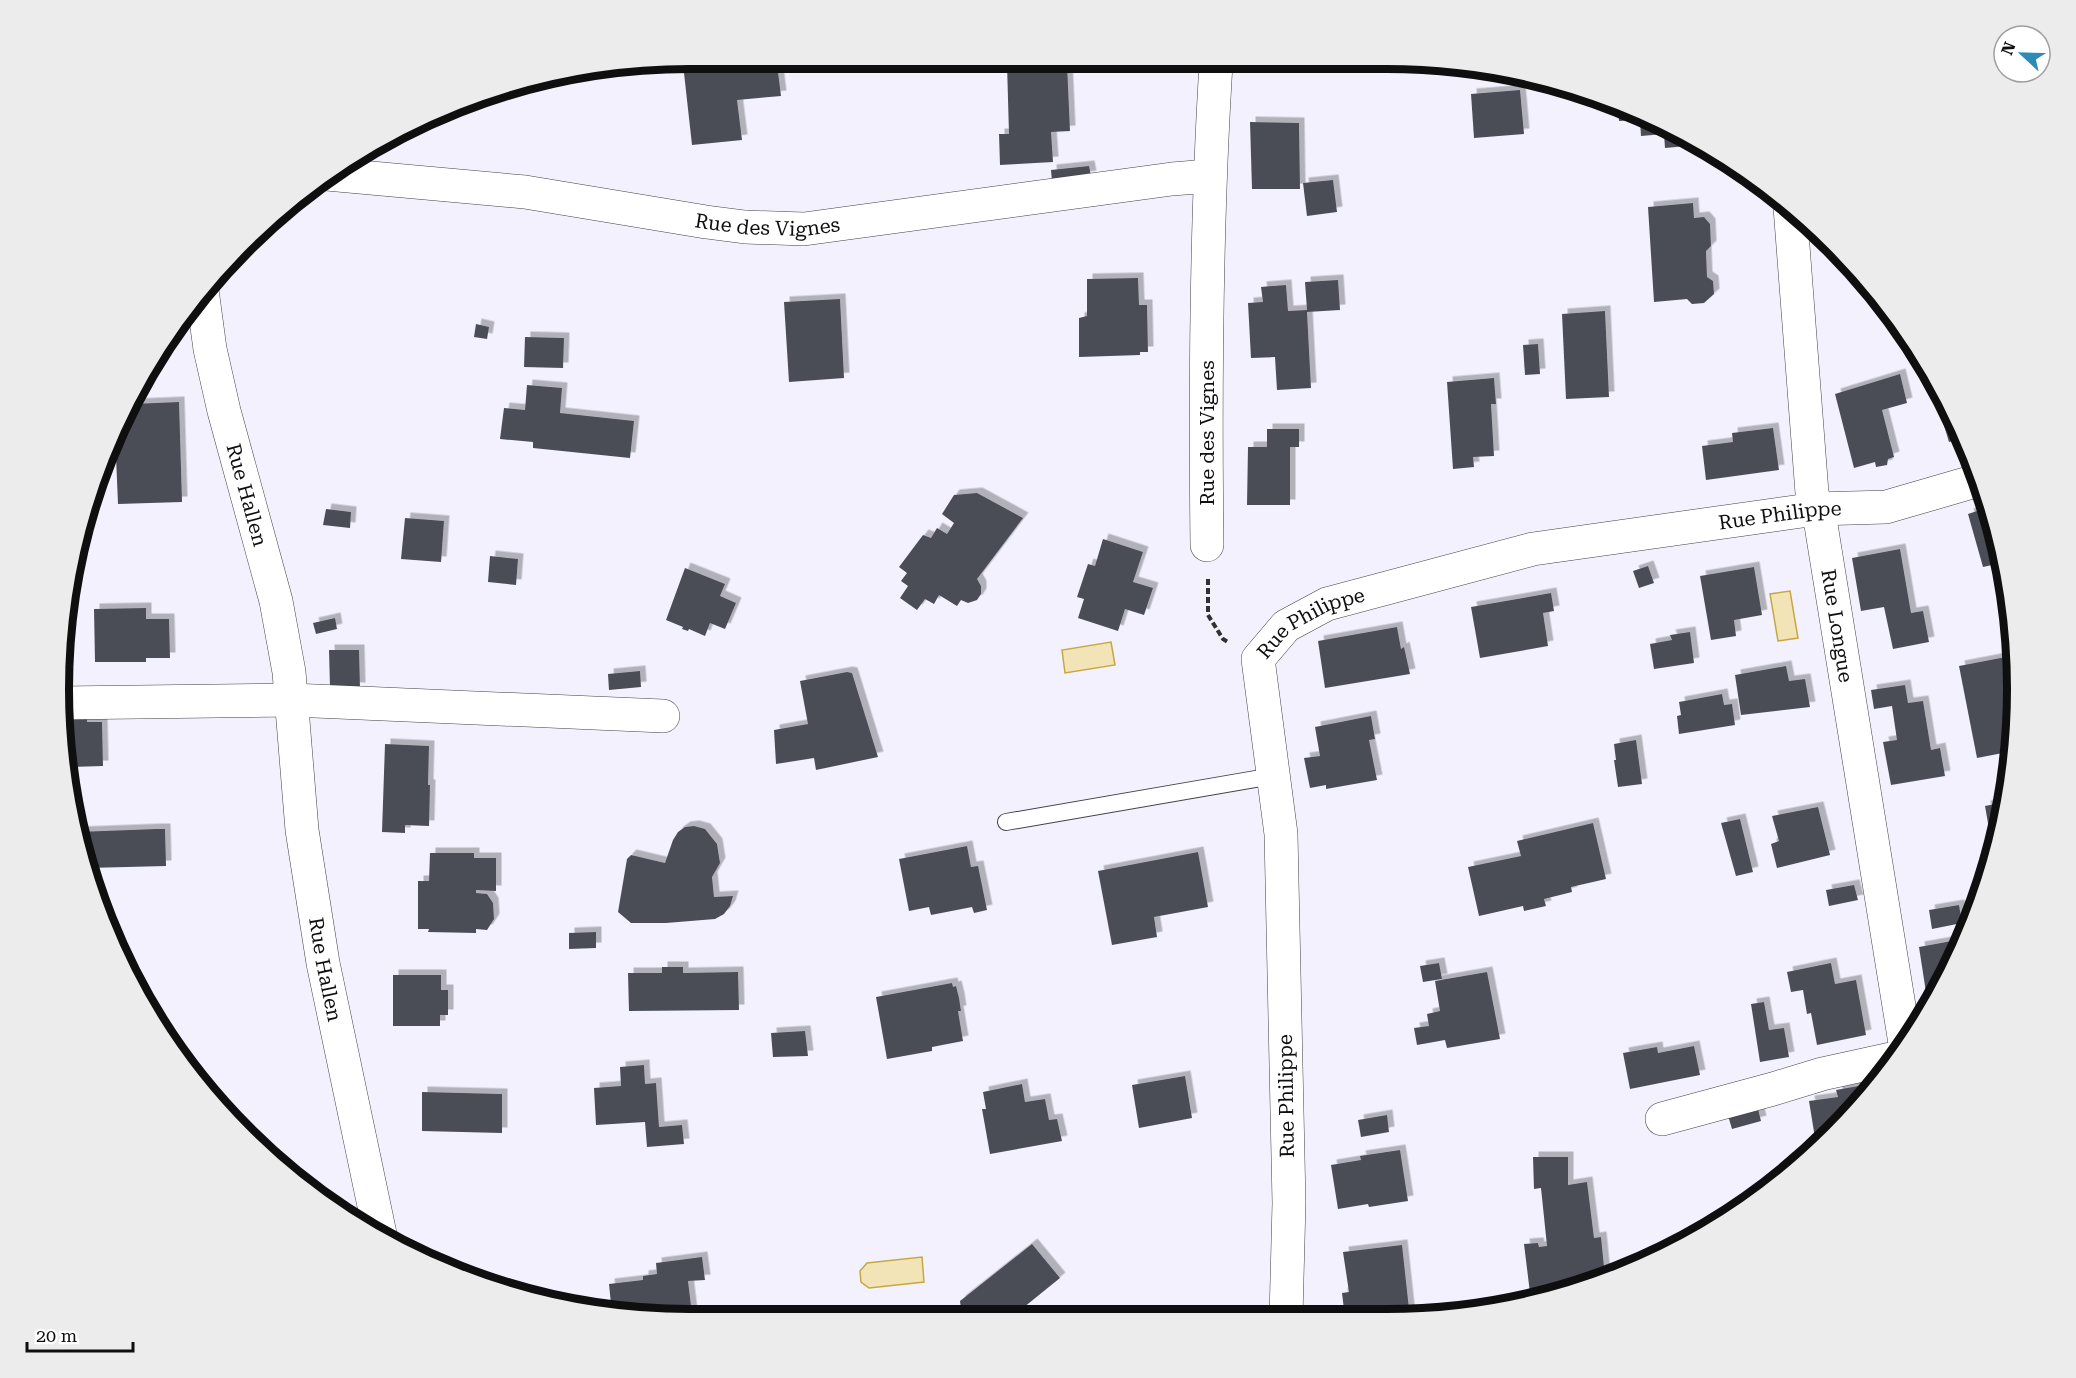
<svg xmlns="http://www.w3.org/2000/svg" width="2076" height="1378" viewBox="0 0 2076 1378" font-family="'Roboto Serif',serif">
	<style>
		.water { fill: #f3e4b8; stroke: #c6a843; stroke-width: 1.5 }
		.building { fill: #4b4e57; filter: url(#shadow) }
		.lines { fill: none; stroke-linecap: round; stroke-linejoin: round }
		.lane-casing { stroke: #424242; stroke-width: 18 }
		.street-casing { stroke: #424242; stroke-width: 34 }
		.path { stroke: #313131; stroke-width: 4; stroke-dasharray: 6 3; stroke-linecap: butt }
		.lane { stroke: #fff; stroke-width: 16 }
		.street { stroke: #fff; stroke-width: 33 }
		.labels { text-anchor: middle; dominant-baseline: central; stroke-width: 6; stroke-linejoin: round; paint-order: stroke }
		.street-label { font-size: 20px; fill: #0f0f0f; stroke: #fff }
		.rim { fill: none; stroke: #0f0f0f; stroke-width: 8 }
	</style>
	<defs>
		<filter id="shadow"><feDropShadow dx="5.5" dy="-5.5" stdDeviation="0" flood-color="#0004"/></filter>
	</defs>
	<rect width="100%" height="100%" fill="#f3f1fe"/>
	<!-- water -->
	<g class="water">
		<polygon points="1790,591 1798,638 1778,641 1770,594"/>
		<polygon points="1111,642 1115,665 1065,673 1062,650"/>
		<polygon points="922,1257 924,1282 869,1288 861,1282 860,1271 867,1263"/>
	</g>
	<!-- building -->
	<g class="building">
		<polygon points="683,64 777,64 781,96 737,100 742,140 692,145"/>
		<polygon points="1007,64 1067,64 1070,131 1051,132 1053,162 1000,165 999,134 1009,134"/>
		<polygon points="1520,90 1524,134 1474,138 1471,94"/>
		<polygon points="1618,104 1666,123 1698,145 1665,148 1664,134 1641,136 1640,120 1619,121"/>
		<polygon points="1250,122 1299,123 1300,189 1252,189"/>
		<polygon points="1089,166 1091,176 1052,181 1051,170"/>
		<polygon points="1333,180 1337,212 1307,216 1303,183"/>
		<polygon points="1693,203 1694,218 1704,217 1710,224 1711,246 1706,251 1707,277 1713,281 1714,294 1704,303 1692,304 1687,299 1654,302 1648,207"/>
		<polygon points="1138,278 1139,305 1147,305 1148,352 1140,352 1140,355 1079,357 1079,318 1087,316 1087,279"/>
		<polygon points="1338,280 1340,310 1307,312 1311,388 1277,390 1275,357 1251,358 1248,303 1263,302 1261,287 1286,285 1288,311 1307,310 1305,282"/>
		<polygon points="840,299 844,378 789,382 784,302"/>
		<polygon points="1605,311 1609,397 1566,399 1562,314"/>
		<polygon points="476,324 489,327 487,339 474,337"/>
		<polygon points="525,337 564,338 563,368 524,367"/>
		<polygon points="1538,344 1540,374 1525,375 1523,345"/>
		<polygon points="1900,374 1907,403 1882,410 1894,457 1888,459 1887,465 1876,467 1875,462 1854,468 1835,394"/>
		<polygon points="1494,378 1496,404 1491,404 1494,456 1473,457 1474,467 1453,469 1447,382"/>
		<polygon points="1936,384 1953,410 1963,438 1949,442 1932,386"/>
		<polygon points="527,385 562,388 560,413 634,421 630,458 533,448 533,442 500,439 504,408 525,410"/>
		<polygon points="179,402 182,502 118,504 115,433 132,404"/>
		<polygon points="1773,428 1779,470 1706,480 1702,446 1733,442 1732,433"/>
		<polygon points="1267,429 1299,429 1299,447 1290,447 1290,505 1247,505 1248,447 1267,447"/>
		<polygon points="977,493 1023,518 977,579 981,586 981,594 977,600 968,603 961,600 957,606 939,595 934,604 925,599 917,610 900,598 908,586 901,581 907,573 899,567 923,535 931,538 937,528 947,534 954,523 942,514 954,495"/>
		<polygon points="1989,507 1996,526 2014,635 2012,636 2002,602 2006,601 1997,574 1995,574 1992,565 1983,567 1968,514"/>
		<polygon points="326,509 351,512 350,528 323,525"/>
		<polygon points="405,518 444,521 441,562 401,559"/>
		<polygon points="1103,539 1143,552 1133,582 1153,588 1144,615 1125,609 1118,631 1078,618 1084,599 1077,597 1088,564 1095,566"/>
		<polygon points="1900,549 1911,613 1923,611 1929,642 1893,649 1884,607 1861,611 1852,558"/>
		<polygon points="490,556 518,559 516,585 488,582"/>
		<polygon points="1648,566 1654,583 1639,588 1633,571"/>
		<polygon points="1754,567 1762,615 1734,620 1736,636 1711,640 1700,576"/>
		<polygon points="685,568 725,584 720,596 736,603 725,629 710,623 705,636 689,629 688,631 682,629 683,627 666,620"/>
		<polygon points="1551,593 1554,611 1543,613 1548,646 1480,658 1471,607"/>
		<polygon points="146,608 146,619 169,619 170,658 146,658 146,662 95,662 94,609"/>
		<polygon points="335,618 337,629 316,634 313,623"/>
		<polygon points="1397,627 1401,649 1404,647 1410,674 1325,688 1318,641"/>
		<polygon points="1690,632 1694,663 1654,669 1650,644 1672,640 1670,635"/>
		<polygon points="329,650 359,650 360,688 330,687"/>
		<polygon points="2016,655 2013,751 1977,758 1959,666"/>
		<polygon points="1786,666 1789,681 1805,679 1810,707 1741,715 1735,675"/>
		<polygon points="640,671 641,687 609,690 608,674"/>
		<polygon points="847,672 852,673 878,757 816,770 814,758 776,764 774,730 808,724 800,681"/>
		<polygon points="1905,685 1908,703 1923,701 1931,750 1940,748 1945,776 1891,785 1883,742 1897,740 1892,706 1874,709 1871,690"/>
		<polygon points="1722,694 1724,705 1732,704 1735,725 1679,734 1677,716 1681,715 1679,702"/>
		<polygon points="67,716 87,716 87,722 102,722 103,766 70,767 69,785 62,744 68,744"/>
		<polygon points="1371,716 1375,739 1369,740 1377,780 1326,789 1326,785 1310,788 1304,758 1320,756 1315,727"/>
		<polygon points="1636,740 1642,784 1618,787 1614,760 1616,760 1614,744"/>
		<polygon points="385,744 429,746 428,785 430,785 429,826 405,825 405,833 382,832"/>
		<polygon points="2005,802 1993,852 1985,806"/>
		<polygon points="1818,807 1830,855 1777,868 1771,844 1779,841 1772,816"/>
		<polygon points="1740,819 1753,872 1736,876 1721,823"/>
		<polygon points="1593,823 1606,879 1571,887 1572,892 1544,899 1546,906 1524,911 1523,906 1479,916 1468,867 1521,856 1517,841"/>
		<polygon points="694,826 705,829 717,844 720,863 712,877 714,897 733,896 730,906 724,914 715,919 666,923 631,923 618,912 627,859 631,855 665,863 673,840 678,832 685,827"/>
		<polygon points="156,829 165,829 166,866 87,868 80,852 77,832"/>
		<polygon points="967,846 971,867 978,866 987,910 974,913 972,907 931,915 929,907 909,911 899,859"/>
		<polygon points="1198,852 1208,907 1154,917 1157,937 1112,945 1098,871"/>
		<polygon points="430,853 474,853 474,858 496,858 496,891 476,890 476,893 487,894 493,903 494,919 487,930 476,929 476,933 428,932 429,929 418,929 418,881 429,881"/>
		<polygon points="1854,885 1858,900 1829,906 1826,890"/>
		<polygon points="1959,905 1962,923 1932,929 1929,910"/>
		<polygon points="596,932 596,948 569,949 569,933"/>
		<polygon points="1963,939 1936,998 1927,999 1919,947"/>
		<polygon points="1439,963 1442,979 1423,982 1420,966"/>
		<polygon points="1831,963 1835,984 1856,980 1866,1035 1817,1045 1811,1013 1807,1014 1803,990 1791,992 1787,972"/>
		<polygon points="662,967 683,967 683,973 738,972 739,1010 629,1011 628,973 662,973"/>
		<polygon points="1487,972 1500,1039 1447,1048 1445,1040 1417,1045 1414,1028 1429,1026 1427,1014 1440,1011 1435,981"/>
		<polygon points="393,975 441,975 441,990 448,990 448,1015 440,1015 440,1026 393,1026"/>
		<polygon points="952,983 953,987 956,986 959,998 961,1011 958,1011 963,1041 932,1047 932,1051 887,1059 876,997"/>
		<polygon points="1764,1002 1769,1030 1784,1028 1789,1057 1760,1062 1751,1004"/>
		<polygon points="805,1031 808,1056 773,1057 771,1033"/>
		<polygon points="1694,1046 1700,1075 1630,1089 1623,1053 1657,1047 1658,1053"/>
		<polygon points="644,1065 645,1084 656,1083 659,1127 682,1125 684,1144 647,1147 645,1122 596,1125 594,1088 621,1086 620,1067"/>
		<polygon points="1185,1076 1192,1118 1139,1128 1132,1085"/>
		<polygon points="1875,1083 1861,1105 1828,1136 1815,1138 1809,1101 1838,1097 1836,1090"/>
		<polygon points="1022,1084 1025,1102 1045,1099 1049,1120 1057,1119 1062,1141 990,1154 982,1109 986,1109 983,1092"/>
		<polygon points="422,1092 502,1094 502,1133 422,1131"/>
		<polygon points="1756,1101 1761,1121 1732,1129 1726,1109"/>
		<polygon points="1387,1115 1389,1132 1361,1137 1358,1120"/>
		<polygon points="1400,1150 1408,1201 1369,1207 1368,1204 1338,1209 1331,1165 1361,1160 1360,1156"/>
		<polygon points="1533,1157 1568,1157 1568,1185 1587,1182 1594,1238 1601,1237 1605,1277 1576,1288 1530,1293 1524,1244 1538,1243 1539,1247 1547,1246 1541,1188 1534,1189"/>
		<polygon points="1032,1244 1060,1278 1013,1316 962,1316 960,1301"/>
		<polygon points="1402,1245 1410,1318 1345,1318 1342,1293 1349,1292 1343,1252"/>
		<polygon points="702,1257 705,1280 688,1281 692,1314 647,1314 647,1311 612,1314 609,1284 643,1280 643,1276 657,1274 656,1263"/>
	</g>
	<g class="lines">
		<defs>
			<polyline id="lane" points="1006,822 1273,776"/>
			<g id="street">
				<path id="s1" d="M327,174l198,18 181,30 39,5 59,2 368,-50 37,-3"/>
				<path id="s2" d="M1790,207l22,286 9,32 84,518"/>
				<path id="s3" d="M202,290l8,59 14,62 52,190 13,71 13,158 21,133 57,271"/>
				<path d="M1207,545c-2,-160 -1,-321 9,-481"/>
				<polyline points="60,703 292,700 663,716"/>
				<polyline points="1662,1119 1773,1089 1822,1074 1895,1058"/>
				<path id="s4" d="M1286,1317l3,-114 -8,-369 -23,-175 28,-33 41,-22 206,-55 283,-40 70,-2 93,-27"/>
			</g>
		</defs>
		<!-- lane casing -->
		<use href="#lane" class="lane-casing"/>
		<!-- street casing -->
		<use href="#street" class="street-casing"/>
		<!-- path -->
		<polyline class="path" points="1208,579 1208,615 1223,639 1228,642"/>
		<!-- lane -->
		<use href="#lane" class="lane"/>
		<!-- street -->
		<use href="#street" class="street"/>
	</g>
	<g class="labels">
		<!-- street labels -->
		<g class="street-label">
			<text stroke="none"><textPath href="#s1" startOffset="444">Rue des Vignes</textPath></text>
			<text transform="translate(1207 433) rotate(-90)">Rue des Vignes</text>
			<text stroke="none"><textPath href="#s3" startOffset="210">Rue Hallen</textPath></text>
			<text stroke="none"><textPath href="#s4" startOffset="1212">Rue Philippe</textPath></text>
			<text stroke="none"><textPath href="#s2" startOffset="422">Rue Longue</textPath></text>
			<text stroke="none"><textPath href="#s4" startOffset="726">Rue Philippe</textPath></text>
			<text stroke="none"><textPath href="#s3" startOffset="692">Rue Hallen</textPath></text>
			<text transform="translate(1286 1096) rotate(-91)">Rue Philippe</text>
		</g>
	</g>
	<!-- crop -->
	<path d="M0 0H2076V1378H0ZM689 69H1387A620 620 0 0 1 2007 689V689A620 620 0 0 1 1387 1309H689A620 620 0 0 1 69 689V689A620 620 0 0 1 689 69Z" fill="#ececec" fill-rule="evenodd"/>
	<path class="rim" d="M689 69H1387A620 620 0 0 1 2007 689V689A620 620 0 0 1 1387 1309H689A620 620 0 0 1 69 689V689A620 620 0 0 1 689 69Z"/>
	<!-- north arrow -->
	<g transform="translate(2022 54) rotate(292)"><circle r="28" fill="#ffffff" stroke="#9f9f9f" stroke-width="1.5"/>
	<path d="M0-4.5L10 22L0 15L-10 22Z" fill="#2d8bb8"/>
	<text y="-9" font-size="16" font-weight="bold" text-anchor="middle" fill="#0f0f0f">N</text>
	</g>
	<!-- scale -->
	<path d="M27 1342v9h106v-9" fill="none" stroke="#0f0f0f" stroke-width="3"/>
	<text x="36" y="1342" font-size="18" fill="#0f0f0f" stroke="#ffffff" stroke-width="4.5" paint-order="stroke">20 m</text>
</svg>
